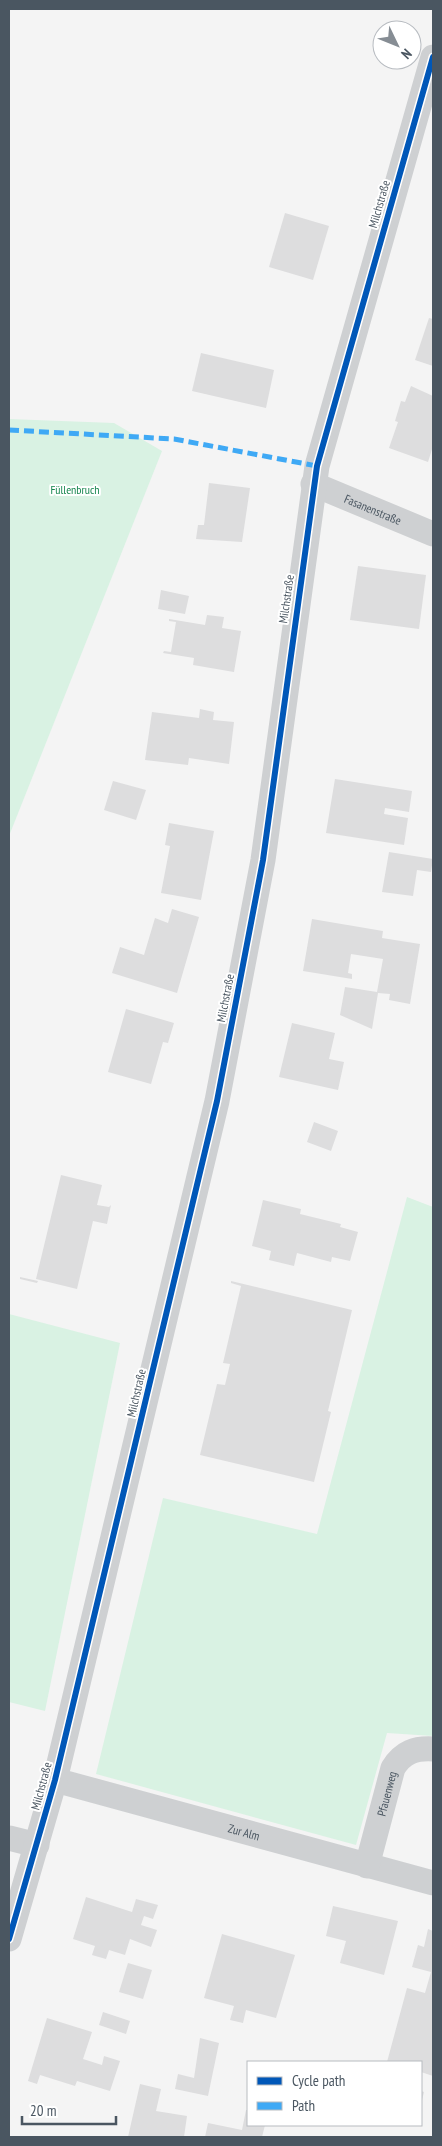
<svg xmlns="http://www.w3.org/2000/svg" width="442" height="2146" viewBox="0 0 442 2146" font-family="'PT Sans Narrow',sans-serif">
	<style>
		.green { fill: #d9f2e3 }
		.building { fill: #ddddde }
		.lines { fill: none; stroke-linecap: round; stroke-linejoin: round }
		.street { stroke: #ced0d2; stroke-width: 25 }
		.quiet { stroke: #3fa9f5; stroke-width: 5; stroke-dasharray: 10 5; stroke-linecap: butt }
		.cycleway-casing { stroke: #fff; stroke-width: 9 }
		.cycleway { stroke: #0057b8; stroke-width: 6 }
		.labels { text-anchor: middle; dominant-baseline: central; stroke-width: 4; stroke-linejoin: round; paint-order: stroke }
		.street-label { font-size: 12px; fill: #4a5661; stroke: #fff }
		.park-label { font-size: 12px; fill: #17864f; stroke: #fff }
	</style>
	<rect width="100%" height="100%" fill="#f4f4f4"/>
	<!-- green -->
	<g class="green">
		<polygon points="9,419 114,423 162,451 9,836"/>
		<polygon points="407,1197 433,1207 433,1736 387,1733 356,1845 96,1774 163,1498 317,1534"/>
		<polygon points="9,1314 120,1343 45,1711 9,1702"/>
	</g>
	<!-- building -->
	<g class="building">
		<polygon points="285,213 329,226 313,280 269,267"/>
		<polygon points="429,318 433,319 433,366 415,360"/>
		<polygon points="201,353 274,370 266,408 192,391"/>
		<polygon points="411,386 433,396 433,446 428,462 389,448 398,422 395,421 401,401 405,402"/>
		<polygon points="209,483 250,488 242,542 196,539 198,525 204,525"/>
		<polygon points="358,566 426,575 419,629 350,620"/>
		<polygon points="161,590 189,596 185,614 158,609"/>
		<polygon points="207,615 224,617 222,628 241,631 234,672 193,665 194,658 163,653 164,651 171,652 176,622 169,621 169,619 205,625"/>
		<polygon points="200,709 214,712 213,720 234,722 229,764 189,758 188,765 145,760 152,712 199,718"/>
		<polygon points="335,779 412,791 409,812 385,808 384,814 408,818 404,845 326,833"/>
		<polygon points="113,781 146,790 136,820 104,810"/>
		<polygon points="169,823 214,831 201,900 161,893 170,846 165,845"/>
		<polygon points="389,852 433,859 431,872 417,870 413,896 382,892"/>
		<polygon points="172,909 199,917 177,993 112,973 120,947 144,955 155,918 168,923"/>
		<polygon points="312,919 383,931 382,938 420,944 410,1004 389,1000 390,994 378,993 372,1029 340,1015 345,987 377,992 383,959 351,954 348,973 352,974 352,979 303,971"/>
		<polygon points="126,1009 174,1023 168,1043 163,1042 151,1084 108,1072"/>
		<polygon points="292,1023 335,1033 329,1059 344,1062 338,1090 279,1077"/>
		<polygon points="314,1122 338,1131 331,1151 307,1142"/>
		<polygon points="61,1175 102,1185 97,1205 109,1207 111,1205 107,1224 93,1221 77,1289 36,1279"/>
		<polygon points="263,1200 301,1209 300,1214 341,1224 340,1227 358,1232 350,1261 332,1257 331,1262 297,1253 294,1266 269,1260 271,1251 252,1246"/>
		<polygon points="20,1277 38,1281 37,1283 20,1279"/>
		<polygon points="231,1281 352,1310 328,1411 331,1412 314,1482 200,1455 217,1384 225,1385 230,1364 223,1363 241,1286 231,1283"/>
		<polygon points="86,1897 132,1912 136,1899 158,1905 153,1919 144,1916 141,1925 157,1930 151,1947 130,1939 125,1955 109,1950 106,1959 92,1955 95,1946 73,1939"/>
		<polygon points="333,1906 398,1921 384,1975 340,1963 346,1941 326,1936"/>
		<polygon points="428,1929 433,1931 433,2076 421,2072 421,2062 387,2062 407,1988 425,1993 431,1972 412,1967 418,1945 424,1947"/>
		<polygon points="222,1934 295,1955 276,2018 246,2010 243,2023 230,2020 234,2006 204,1998"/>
		<polygon points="128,1963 152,1970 143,1999 119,1992"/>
		<polygon points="103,2012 130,2021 126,2034 99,2025"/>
		<polygon points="47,2018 92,2032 83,2059 102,2065 104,2056 120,2061 110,2091 77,2081 75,2086 40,2075 37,2084 28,2081"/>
		<polygon points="200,2038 219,2043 208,2096 175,2089 178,2074 194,2078"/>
		<polygon points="140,2084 161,2089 156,2111 187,2116 184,2137 128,2137"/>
		<polygon points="421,2091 424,2092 421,2104"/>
		<polygon points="246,2110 248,2110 248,2125 265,2125 262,2137 205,2137 208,2123 242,2130"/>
	</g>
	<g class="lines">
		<!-- street -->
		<g class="street">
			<path id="s1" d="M313,484l120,50"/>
			<path id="s2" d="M55,1780l378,103"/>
			<polyline points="9,1838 37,1845"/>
			<path id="s3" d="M367,1866l26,-98c10,-16 22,-20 40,-19"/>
			<polyline points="9,1939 55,1780 217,1101 263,860 317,466 433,57"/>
		</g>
		<!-- quiet -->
		<polyline class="quiet" points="9,430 174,439 317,466"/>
		<defs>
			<polyline id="cycleway" points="9,1939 55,1780 217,1101 263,860 317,466 433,57"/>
		</defs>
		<!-- cycleway casing -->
		<use href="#cycleway" class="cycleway-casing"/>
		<!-- cycleway -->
		<use href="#cycleway" class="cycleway"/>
	</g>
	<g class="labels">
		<!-- street labels -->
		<g class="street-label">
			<text transform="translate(379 204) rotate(-74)">Milchstraße</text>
			<text stroke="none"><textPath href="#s1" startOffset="65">Fasanenstraße</textPath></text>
			<text transform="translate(286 599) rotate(-82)">Milchstraße</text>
			<text transform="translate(225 998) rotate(-79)">Milchstraße</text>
			<text transform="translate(136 1393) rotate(-77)">Milchstraße</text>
			<text transform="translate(41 1786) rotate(-75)">Milchstraße</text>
			<text stroke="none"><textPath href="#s3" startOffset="75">Pfauenweg</textPath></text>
			<text stroke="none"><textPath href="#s2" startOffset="196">Zur Alm</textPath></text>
		</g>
		<!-- park labels -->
		<g class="park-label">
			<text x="75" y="489">Füllenbruch</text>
		</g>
	</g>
	<!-- border -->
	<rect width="442" height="2146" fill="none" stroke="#4a5661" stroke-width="20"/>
	<!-- legend -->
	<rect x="247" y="2061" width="175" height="65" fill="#ffffff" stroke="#b7bbc0"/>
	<rect x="257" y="2077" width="25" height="8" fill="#0057b8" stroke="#b7bbc0"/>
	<text x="292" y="2086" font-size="15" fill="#4a5661">Cycle path</text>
	<rect x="257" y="2102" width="25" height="8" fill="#3fa9f5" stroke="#b7bbc0"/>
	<text x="292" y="2111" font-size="15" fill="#4a5661">Path</text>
	<!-- north arrow -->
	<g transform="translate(397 45) rotate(133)"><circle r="24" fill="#ffffff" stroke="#b7bbc0"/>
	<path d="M0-4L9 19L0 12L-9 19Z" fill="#868d94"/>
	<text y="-8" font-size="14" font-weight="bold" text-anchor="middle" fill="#4a5661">N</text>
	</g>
	<!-- scale -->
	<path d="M22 2116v8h94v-8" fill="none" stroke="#4a5661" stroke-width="2.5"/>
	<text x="30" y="2116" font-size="15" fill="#4a5661" stroke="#ffffff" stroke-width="4" paint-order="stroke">20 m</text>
</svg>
